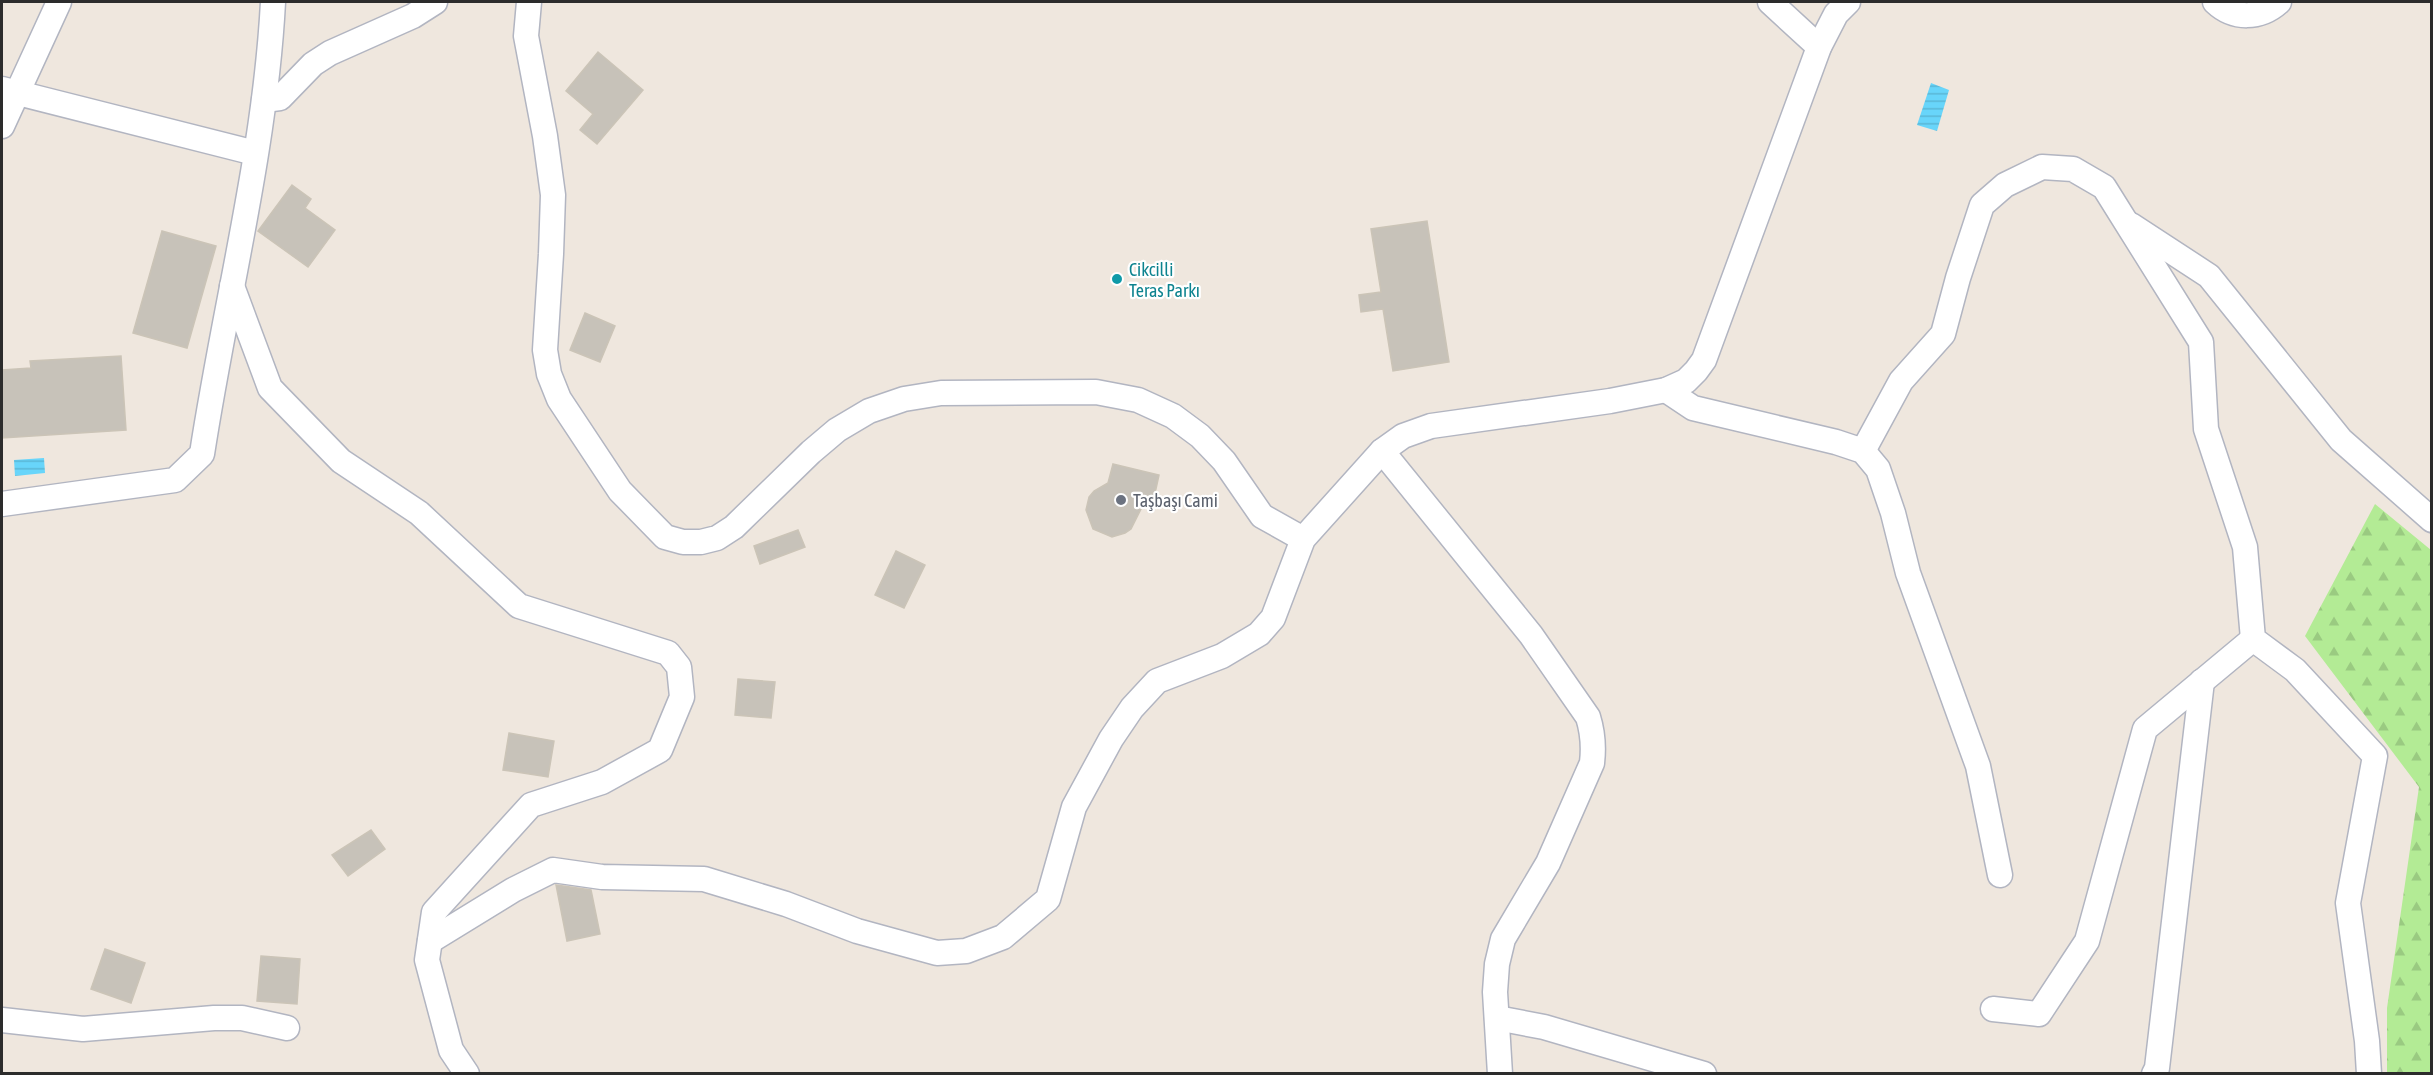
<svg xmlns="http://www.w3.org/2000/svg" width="2433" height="1075" viewBox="0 0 2433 1075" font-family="'Asap Condensed',sans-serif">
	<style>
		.forest { fill: url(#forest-firs) }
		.water { fill: url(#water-rules) }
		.building { fill: #c7c2b9; stroke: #cbc4b7; stroke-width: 1.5 }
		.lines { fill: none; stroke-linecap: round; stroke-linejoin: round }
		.minor-casing { stroke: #b2b5c1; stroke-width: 27 }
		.minor { stroke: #fff; stroke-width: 24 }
		.culture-dot { fill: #0f9aa8; stroke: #fff; stroke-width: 2 }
		.worship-dot { fill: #6b7280; stroke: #fff; stroke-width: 2 }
		.labels { text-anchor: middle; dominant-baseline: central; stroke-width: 4.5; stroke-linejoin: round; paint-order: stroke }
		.culture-label { font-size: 18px; fill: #0d838f; stroke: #fff; text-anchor: start }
		.worship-label { font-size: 18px; fill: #5b616d; stroke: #fff; text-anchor: start }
	</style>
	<defs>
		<pattern id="forest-firs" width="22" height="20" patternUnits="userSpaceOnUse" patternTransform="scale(1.5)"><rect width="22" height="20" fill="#b3eb95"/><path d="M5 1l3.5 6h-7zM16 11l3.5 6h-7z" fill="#9aca81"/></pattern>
		<pattern id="water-rules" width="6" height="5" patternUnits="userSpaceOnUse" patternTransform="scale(1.5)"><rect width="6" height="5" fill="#68d5fa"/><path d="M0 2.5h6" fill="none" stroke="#5ab7d6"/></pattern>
	</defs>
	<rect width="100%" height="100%" fill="#efe7de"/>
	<!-- forest -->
	<polygon class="forest" points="2375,504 2431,550 2431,1073 2387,1073 2387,1008 2419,787 2305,636"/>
	<!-- water -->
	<g class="water">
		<polygon points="1931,83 1949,90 1937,131 1917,125"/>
		<polygon points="44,458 45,473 15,476 14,460"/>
	</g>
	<!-- building -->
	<g class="building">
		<polygon points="598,52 643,90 597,144 580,130 593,114 566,91"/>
		<polygon points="292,185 311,199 305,208 335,230 308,267 258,231"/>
		<polygon points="1427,221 1449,362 1393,371 1383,309 1361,312 1359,295 1381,292 1371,229"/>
		<polygon points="162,231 216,246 187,348 133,333"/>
		<polygon points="585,313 615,326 600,362 570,350"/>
		<polygon points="121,356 126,430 2,438 2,370 31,368 30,361"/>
		<polygon points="1113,464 1159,475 1152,507 1143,505 1131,529 1125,533 1112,537 1093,529 1086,510 1089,497 1094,491 1108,483"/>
		<polygon points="798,530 805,547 760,564 754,546"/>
		<polygon points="896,551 925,565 904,608 875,595"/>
		<polygon points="738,679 775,682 771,718 735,715"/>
		<polygon points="509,733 554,741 548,777 503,770"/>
		<polygon points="371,830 385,849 348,876 332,855"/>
		<polygon points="556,885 591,890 600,934 567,941"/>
		<polygon points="105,949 145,963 131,1003 91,989"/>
		<polygon points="261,956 300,959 297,1004 257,1001"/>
	</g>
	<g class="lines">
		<defs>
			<g id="minor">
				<polyline points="529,2 526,36 545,136 553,195 551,254 545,350 549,374 559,399 620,491 665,537 683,542 701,542 717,538 734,527 811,452 837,430 869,411 904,399 941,393 1096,392 1138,400 1173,416 1200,436 1224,461 1262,516 1303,539"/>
				<polyline points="1770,2 1819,47"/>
				<path d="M2215,2c19,18 45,17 64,0"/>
				<polyline points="2,89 255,153"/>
				<polyline points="264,100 280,98 313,64 330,53 413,16 435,2"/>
				<polyline points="2,126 59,2"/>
				<polyline points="2131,225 2209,276 2341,440 2432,520"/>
				<polyline points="232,286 270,388 341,461 419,513 519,606 668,653 679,667 682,697 660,750 602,782 531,805 434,912 427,960 451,1050 467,1074"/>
				<polyline points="1666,390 1693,408 1836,442 1863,451 1878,469 1893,513 1908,573 1978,766 2000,875"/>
				<path d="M1382,451l149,184 57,82c5,16 6,29 4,46l-44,100 -45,76 -6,25 -2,28 5,82"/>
				<polyline points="1863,451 1901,381 1943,334 1958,278 1982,205 2005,185 2042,167 2073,169 2104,187 2201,342 2206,429 2245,547 2253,639 2295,670 2375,756 2348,903 2367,1041 2369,1074"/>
				<path d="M2,504l173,-24 27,-26c23,-151 63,-300 71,-452"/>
				<polyline points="430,941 513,890 553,870 602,877 704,879 786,904 857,931 937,953 966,951 1003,937 1048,899 1074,807 1111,739 1132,708 1157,681 1222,656 1259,634 1273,618 1303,539 1382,451 1403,436 1431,426 1610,401 1666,390 1686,381 1696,371 1704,360 1819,47 1836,14 1848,2"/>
				<polyline points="1993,1009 2039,1014 2087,941 2145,729 2253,639"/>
				<polyline points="1497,1018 1544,1027 1704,1074"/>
				<polyline points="2,1020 83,1029 214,1018 242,1018 287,1028"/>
				<polyline points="2154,1074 2157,1068 2202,681"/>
			</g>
		</defs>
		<!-- minor casing -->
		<use href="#minor" class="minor-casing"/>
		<!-- minor -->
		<use href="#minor" class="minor"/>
	</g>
	<!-- markers -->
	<circle class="culture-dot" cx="1117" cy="279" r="6"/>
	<circle class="worship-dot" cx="1121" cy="500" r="6"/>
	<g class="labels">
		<!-- culture labels -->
		<g class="culture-label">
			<text x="1129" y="269">Cikcilli<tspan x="1129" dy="21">Teras Parkı</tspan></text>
		</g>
		<!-- worship labels -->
		<g class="worship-label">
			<text x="1133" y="500">Taşbaşı Cami</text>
		</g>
	</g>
	<!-- border -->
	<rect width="2433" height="1075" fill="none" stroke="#2c2c2c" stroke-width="6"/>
</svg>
